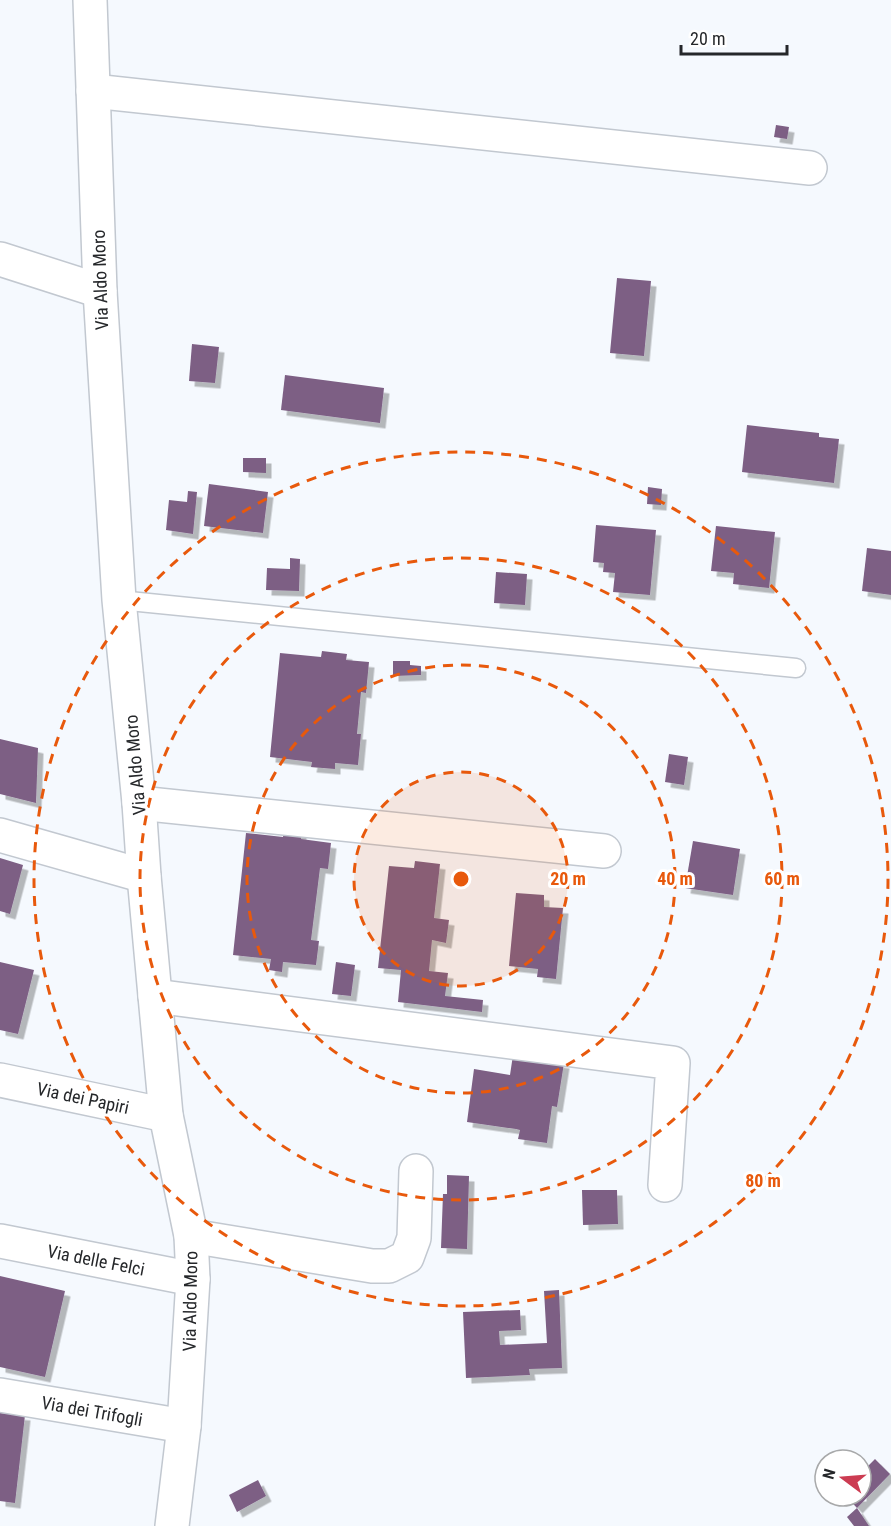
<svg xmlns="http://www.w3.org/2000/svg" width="891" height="1526" viewBox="0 0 891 1526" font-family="'Roboto Condensed',sans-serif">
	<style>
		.building { fill: #7d5f84; filter: url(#shadow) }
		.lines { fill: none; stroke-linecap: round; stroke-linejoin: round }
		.lane-casing { stroke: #c2c8d0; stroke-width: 21 }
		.street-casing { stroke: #c2c8d0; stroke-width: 36 }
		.secondary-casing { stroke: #c2c8d0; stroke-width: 36 }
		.lane { stroke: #fff; stroke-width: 18 }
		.street { stroke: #fff; stroke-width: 33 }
		.secondary { stroke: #fff; stroke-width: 33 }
		.ring { fill: none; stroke: #e8590c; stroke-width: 3; stroke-dasharray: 10 8 }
		.labels { text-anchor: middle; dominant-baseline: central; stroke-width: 6; stroke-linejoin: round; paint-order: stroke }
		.street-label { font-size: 18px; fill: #25272a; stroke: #fff }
		.centre { fill: #e8590c; stroke: #fff; stroke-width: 3 }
		.ring-label { font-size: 18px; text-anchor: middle; font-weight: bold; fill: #e8590c; stroke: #fff; stroke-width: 6; stroke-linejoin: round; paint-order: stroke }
	</style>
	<defs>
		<filter id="shadow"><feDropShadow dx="5.5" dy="5.5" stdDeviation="0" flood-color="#0004"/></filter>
	</defs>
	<rect width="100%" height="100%" fill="#f5f9fe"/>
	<!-- building -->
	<g class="building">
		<polygon points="776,125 789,127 787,139 774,137"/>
		<polygon points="617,278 651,281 644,356 610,353"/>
		<polygon points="192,344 219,347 215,383 189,381"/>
		<polygon points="285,375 384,388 380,423 281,410"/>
		<polygon points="747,425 819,433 819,437 839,439 834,483 742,472"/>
		<polygon points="243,458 266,458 266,473 243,472"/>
		<polygon points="209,484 268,492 263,533 204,526"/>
		<polygon points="648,487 662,489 661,505 647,504"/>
		<polygon points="188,491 197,492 193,534 166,530 169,500 187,502"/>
		<polygon points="596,525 656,530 650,595 613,592 615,573 603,572 604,563 593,562"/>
		<polygon points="716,526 775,532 769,588 733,584 734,573 711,571"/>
		<polygon points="867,548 891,551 891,595 862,591"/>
		<polygon points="290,558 300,559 299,591 266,590 267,568 290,569"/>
		<polygon points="496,572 527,574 525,605 494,603"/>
		<polygon points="322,651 347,654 346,660 369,662 366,693 361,692 357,734 361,734 358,765 335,763 335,769 311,767 312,762 270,757 280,653 321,657"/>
		<polygon points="393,661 410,661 410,665 421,666 421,675 393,676"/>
		<polygon points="0,739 38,748 36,803 0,794"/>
		<polygon points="669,754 688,757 684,785 665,782"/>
		<polygon points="284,830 301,832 301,839 331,843 328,869 320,868 311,940 319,941 316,965 283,962 282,972 269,970 271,959 233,955 246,833 283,837"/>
		<polygon points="693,841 740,849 733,895 685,888"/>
		<polygon points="0,858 23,865 10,914 0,911"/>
		<polygon points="415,861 440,864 434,918 449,920 446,943 432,940 429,971 448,973 445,996 483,1000 482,1012 398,1002 401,970 378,968 389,866 414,868"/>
		<polygon points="516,893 544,895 544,907 563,908 556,979 537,977 538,969 509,966"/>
		<polygon points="0,962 34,970 18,1034 0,1030"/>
		<polygon points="336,962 355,965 351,996 332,994"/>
		<polygon points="513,1055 564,1063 557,1107 552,1106 547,1143 518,1139 520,1130 516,1129 467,1122 474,1069 510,1075"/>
		<polygon points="447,1175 469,1176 467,1249 441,1248 443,1194 447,1194"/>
		<polygon points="582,1190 617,1190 618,1224 583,1225"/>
		<polygon points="0,1276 65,1291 45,1377 0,1367"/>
		<polygon points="559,1290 562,1368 529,1369 530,1375 466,1378 463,1312 520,1310 521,1330 499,1331 500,1345 547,1343 544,1291"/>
		<polygon points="0,1413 25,1415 15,1503 0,1501"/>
		<polygon points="875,1459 890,1474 857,1508 846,1496 861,1496 861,1473"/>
		<polygon points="258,1480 266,1496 237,1512 229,1495"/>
		<polygon points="857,1508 869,1526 854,1526 847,1517"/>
	</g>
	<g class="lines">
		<defs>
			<polyline id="lane" points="119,600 796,668"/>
			<g id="street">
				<polyline points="93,91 810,168"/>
				<polyline points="0,259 100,291"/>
				<polyline points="139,803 604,851"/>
				<polyline points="0,835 144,876"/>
				<polyline points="155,996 673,1063 665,1185"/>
				<polyline points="0,1080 166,1115"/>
				<polyline points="191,1236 372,1266 389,1266 407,1257 414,1238 416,1171"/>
				<polyline points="0,1241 193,1279"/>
				<polyline points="0,1395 184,1426"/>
			</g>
			<polyline id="secondary" points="90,0 100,291 119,600 139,803 144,876 166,1115 191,1236 193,1279 184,1426 172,1526"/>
		</defs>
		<!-- lane casing -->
		<use href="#lane" class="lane-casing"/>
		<!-- street casing -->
		<use href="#street" class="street-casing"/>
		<!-- secondary casing -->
		<use href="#secondary" class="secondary-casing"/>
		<!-- lane -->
		<use href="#lane" class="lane"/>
		<!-- street -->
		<use href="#street" class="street"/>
		<!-- secondary -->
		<use href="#secondary" class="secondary"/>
	</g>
	<!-- distance rings -->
	<circle cx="461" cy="879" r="107" fill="#e8590c" fill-opacity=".12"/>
	<g class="ring">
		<circle cx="461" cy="879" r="107"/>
		<circle cx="461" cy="879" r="214"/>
		<circle cx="461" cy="879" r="321"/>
		<circle cx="461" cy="879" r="427"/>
	</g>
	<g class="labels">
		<!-- street labels -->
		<g class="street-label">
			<text transform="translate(100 280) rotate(-92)">Via Aldo Moro</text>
			<text transform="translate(135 765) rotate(-95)">Via Aldo Moro</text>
			<text transform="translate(83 1098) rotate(12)">Via dei Papiri</text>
			<text transform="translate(96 1260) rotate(11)">Via delle Felci</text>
			<text transform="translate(190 1301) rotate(-89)">Via Aldo Moro</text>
			<text transform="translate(92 1411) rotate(10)">Via dei Trifogli</text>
		</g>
	</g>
	<circle cx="461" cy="879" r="9" class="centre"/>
	<g class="ring-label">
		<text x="568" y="885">20 m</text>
		<text x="675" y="885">40 m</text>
		<text x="782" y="885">60 m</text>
		<text x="763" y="1187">80 m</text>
	</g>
	<!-- north arrow -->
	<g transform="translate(843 1478) rotate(286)"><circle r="28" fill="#ffffff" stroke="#a8a9aa" stroke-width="1.5"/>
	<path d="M0-4.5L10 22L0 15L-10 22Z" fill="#cc3c52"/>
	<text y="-9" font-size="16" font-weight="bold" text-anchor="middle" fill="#25272a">N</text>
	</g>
	<!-- scale -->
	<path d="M681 45v9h106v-9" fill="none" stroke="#25272a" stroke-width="3"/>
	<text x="690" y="45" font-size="18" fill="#25272a" stroke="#ffffff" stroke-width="4.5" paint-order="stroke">20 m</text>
</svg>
